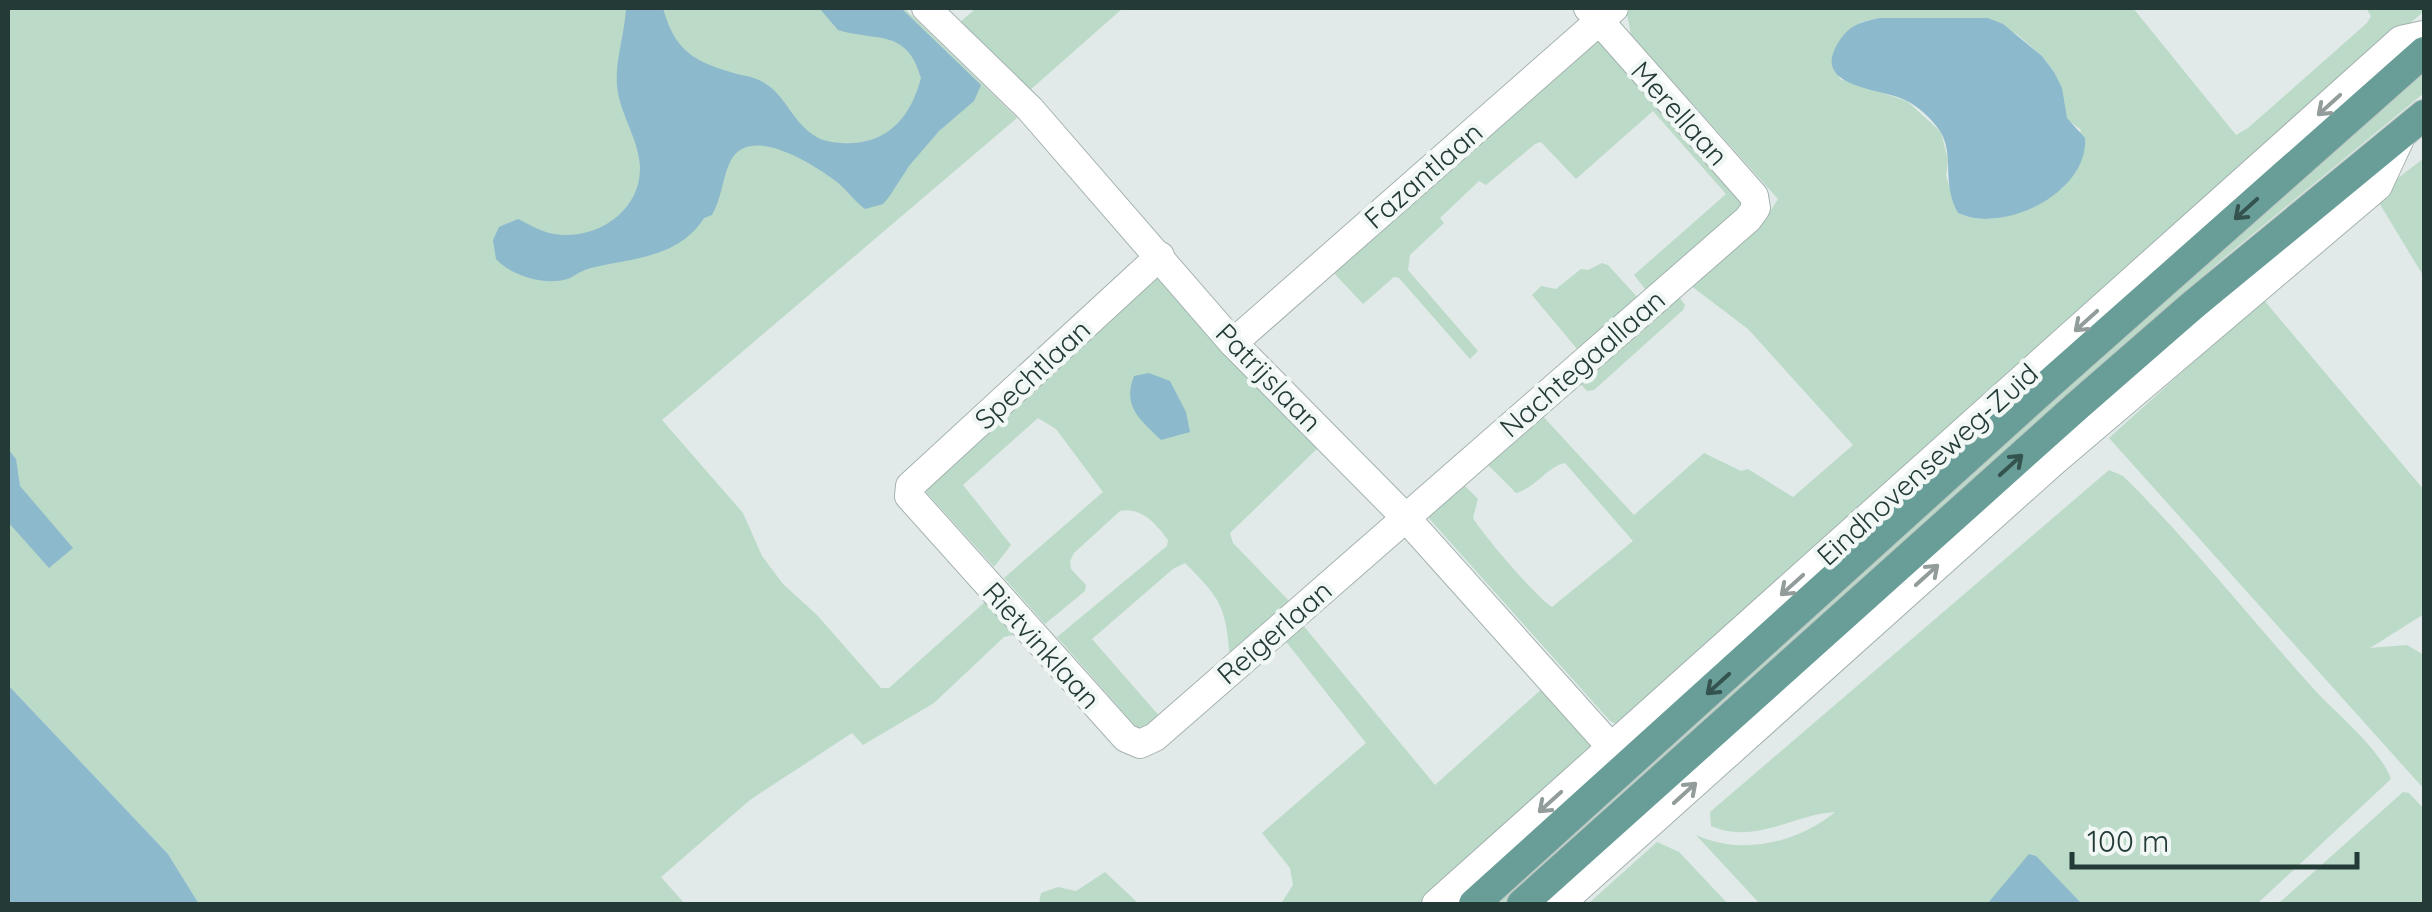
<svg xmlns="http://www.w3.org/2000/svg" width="2432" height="912" viewBox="0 0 2432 912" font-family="Quicksand,sans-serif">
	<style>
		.green { fill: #bbdac8; fill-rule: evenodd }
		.water { fill: #8db9cc }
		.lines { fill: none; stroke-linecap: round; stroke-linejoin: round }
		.minor-casing { stroke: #a4b2af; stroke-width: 30 }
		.major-casing { stroke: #bdc4c3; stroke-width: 32 }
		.minor { stroke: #fff; stroke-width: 28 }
		.major { stroke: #699d97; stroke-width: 30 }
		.oneway { stroke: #919c9b }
		.oneway2 { stroke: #34534f }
		.labels { text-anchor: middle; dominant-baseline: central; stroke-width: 9; stroke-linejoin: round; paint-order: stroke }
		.street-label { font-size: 28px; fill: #233a37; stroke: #f1f7f5 }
	</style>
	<rect width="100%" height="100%" fill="#e1eae8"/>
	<!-- green -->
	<g class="green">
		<polygon points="8,8 904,8 1017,118 662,420 743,513 762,556 783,584 817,615 881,688 889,688 995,593 1029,631 1004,637 934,703 863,745 852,733 750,800 661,877 685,904 199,904 168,854 8,685"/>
		<polygon points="976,8 1123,8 1029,91 958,24"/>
		<path d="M1631,8h502l103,127 12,-7 119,-105 4,-7 -5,-8h58v3l-806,714 -8,-4 -184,-206 35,-33 17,17 -5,19c11,18 62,78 79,89l81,-66 -68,-78c-17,3 -28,24 -49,30l-32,-32 55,-49 95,103 70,-62 37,18 7,-2 45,28 60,-52 -105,-116 -62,-47 82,-67 10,-16 -147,-164 -4,-21zM1879,18h109l30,17 24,21 12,16 13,47 14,11 -18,57c-28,20 -70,43 -105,26l-12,-37 2,-16 -7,-28 -34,-31 -67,-22 -7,-21 28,-36z"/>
		<polygon points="1590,40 1604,40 1750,200 1646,290 1634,275 1726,194 1653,111 1576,179 1541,142 1535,144 1486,185 1479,181 1440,218 1444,223 1410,255 1408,270 1478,351 1470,359 1399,278 1394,277 1363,304 1331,270"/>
		<polygon points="2424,67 2424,93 2219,262 1505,904 1493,904"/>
		<polygon points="2424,158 2424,277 2375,196"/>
		<polygon points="1602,263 1608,265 1638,298 1578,350 1532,295 1541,286 1556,289 1581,269 1588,270"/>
		<path d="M1157,276l162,171 -89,86 3,10 60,62 -63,54c-4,-52 -8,-59 -45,-96l-12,6 -81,70 69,79 -15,13 -7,-1 -82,-93 110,-91 1,-6c-11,-16 -28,-34 -48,-29l-46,42 -4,8 1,8 15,16 -1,6 -40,33 -41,-46 99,-86 -47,-63 -18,-11 -75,67 48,60 -17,22 -67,-74 -4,-9z"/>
		<polygon points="1675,291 1685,305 1683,310 1594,390 1587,391 1576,379"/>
		<polygon points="2263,299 2424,490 2424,614 2370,648 2407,645 2424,655 2424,789 2109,438"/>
		<path d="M2109,470l14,6c68,67 126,141 189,211 23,26 67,60 79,92l-134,125h-175l-50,-50 -45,50h-227l-64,-69c46,21 101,8 139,-23 -40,2 -81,33 -124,14l-1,-14z"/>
		<polygon points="1302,624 1435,785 1545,686 1599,746 1425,904 1266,904 1282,902 1293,885 1290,868 1262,833 1366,743 1284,639"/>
		<polygon points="2403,792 2409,793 2424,809 2424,904 2278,904"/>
		<polygon points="1657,842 1679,852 1728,904 1588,904"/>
		<polygon points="1105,872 1139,904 1039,904 1041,893 1058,887 1076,891"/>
	</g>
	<!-- water -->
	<g class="water">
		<path d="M626,8h37c12,44 32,54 74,66 10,2 21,4 29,10 19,12 27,37 46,50 9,7 18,8 29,9 44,3 69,-23 80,-65 -14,-50 -44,-36 -83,-48l-19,-22h82l80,77 -7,16 -35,30 -30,35 -20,31 -6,7 -18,5c-11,-8 -18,-19 -28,-27 -22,-17 -83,-56 -104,-25 -10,14 -10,39 -21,58l-8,3c-25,40 -72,40 -113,50 -8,2 -14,6 -21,10 -23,9 -59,-2 -74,-19l-3,-19 6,-13 19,-8c11,5 23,13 36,15 41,7 87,-22 86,-67 -1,-28 -21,-54 -23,-82 -2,-25 8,-52 9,-77z"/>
		<path d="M1879,18h109l15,6 39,32 12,16 8,16 5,30 18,20c4,54 -82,97 -127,75 -17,-31 -3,-58 -18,-82 -8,-12 -22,-25 -35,-31 -24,-12 -98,-12 -65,-60 10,-15 21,-18 39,-22z"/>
		<path d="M1149,373l21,8 16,31 4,20 -29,8c-21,-21 -39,-33 -27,-64z"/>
		<polygon points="8,449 16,459 20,486 73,548 49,568 8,522"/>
		<polygon points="8,685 168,854 199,904 8,904"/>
		<polygon points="2029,854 2036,856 2082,904 1987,904"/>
	</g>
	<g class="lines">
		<defs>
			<g id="minor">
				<polyline points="926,8 1030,109 1233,343 1405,517 1611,747"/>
				<polyline points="1160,256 910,486 909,496 1126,738 1140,744 1155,737 1748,219 1756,208 1754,196 1588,8"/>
				<polyline points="1233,343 1614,8"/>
				<polyline points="1436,904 2401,40 2424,35"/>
				<polyline points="1560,904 2053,462 2378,186 2403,132"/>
			</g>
			<g id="major">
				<polyline points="1474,904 2049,384 2424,52"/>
				<polyline points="1522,904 2076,407 2193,305 2424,115"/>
			</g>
		</defs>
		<!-- minor casing -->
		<use href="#minor" class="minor-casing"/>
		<!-- major casing -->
		<use href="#major" class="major-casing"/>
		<!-- minor -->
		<use href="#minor" class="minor"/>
		<!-- major -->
		<use href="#major" class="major"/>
	</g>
	<!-- one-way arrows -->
	<defs><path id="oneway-shaft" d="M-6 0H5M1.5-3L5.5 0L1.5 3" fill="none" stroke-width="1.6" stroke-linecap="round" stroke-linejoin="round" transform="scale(2.5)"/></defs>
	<g class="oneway">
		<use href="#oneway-shaft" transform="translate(2329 105) rotate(138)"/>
		<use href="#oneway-shaft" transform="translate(2086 321) rotate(138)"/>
		<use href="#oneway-shaft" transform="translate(1927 575) rotate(-42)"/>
		<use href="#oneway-shaft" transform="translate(1792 585) rotate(138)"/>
		<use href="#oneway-shaft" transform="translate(1685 793) rotate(-42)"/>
		<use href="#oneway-shaft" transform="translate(1550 802) rotate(138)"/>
	</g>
	<g class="oneway2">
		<use href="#oneway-shaft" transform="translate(2246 209) rotate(138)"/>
		<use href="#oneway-shaft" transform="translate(2011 465) rotate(-42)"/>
		<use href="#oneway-shaft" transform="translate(1718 684) rotate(138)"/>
	</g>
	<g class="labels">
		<!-- street labels -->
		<g class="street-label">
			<text transform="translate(1680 113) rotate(48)">Merellaan</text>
			<text transform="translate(1423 175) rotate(-41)">Fazantlaan</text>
			<text transform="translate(1582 363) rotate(-41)">Nachtegaallaan</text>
			<text transform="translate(1032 374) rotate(-43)">Spechtlaan</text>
			<text transform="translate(1269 377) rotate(46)">Patrijslaan</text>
			<text transform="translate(1927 464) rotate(-42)">Eindhovenseweg-Zuid</text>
			<text transform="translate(1274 632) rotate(-41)">Reigerlaan</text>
			<text transform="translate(1042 645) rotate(48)">Rietvinklaan</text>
		</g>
	</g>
	<!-- border -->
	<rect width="2432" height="912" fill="none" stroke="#233a37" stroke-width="20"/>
	<!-- scale -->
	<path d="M2072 852v15h285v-15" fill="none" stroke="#233a37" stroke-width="5"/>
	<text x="2087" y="852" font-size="30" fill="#233a37" stroke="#f1f7f5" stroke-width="8" paint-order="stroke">100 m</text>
</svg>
